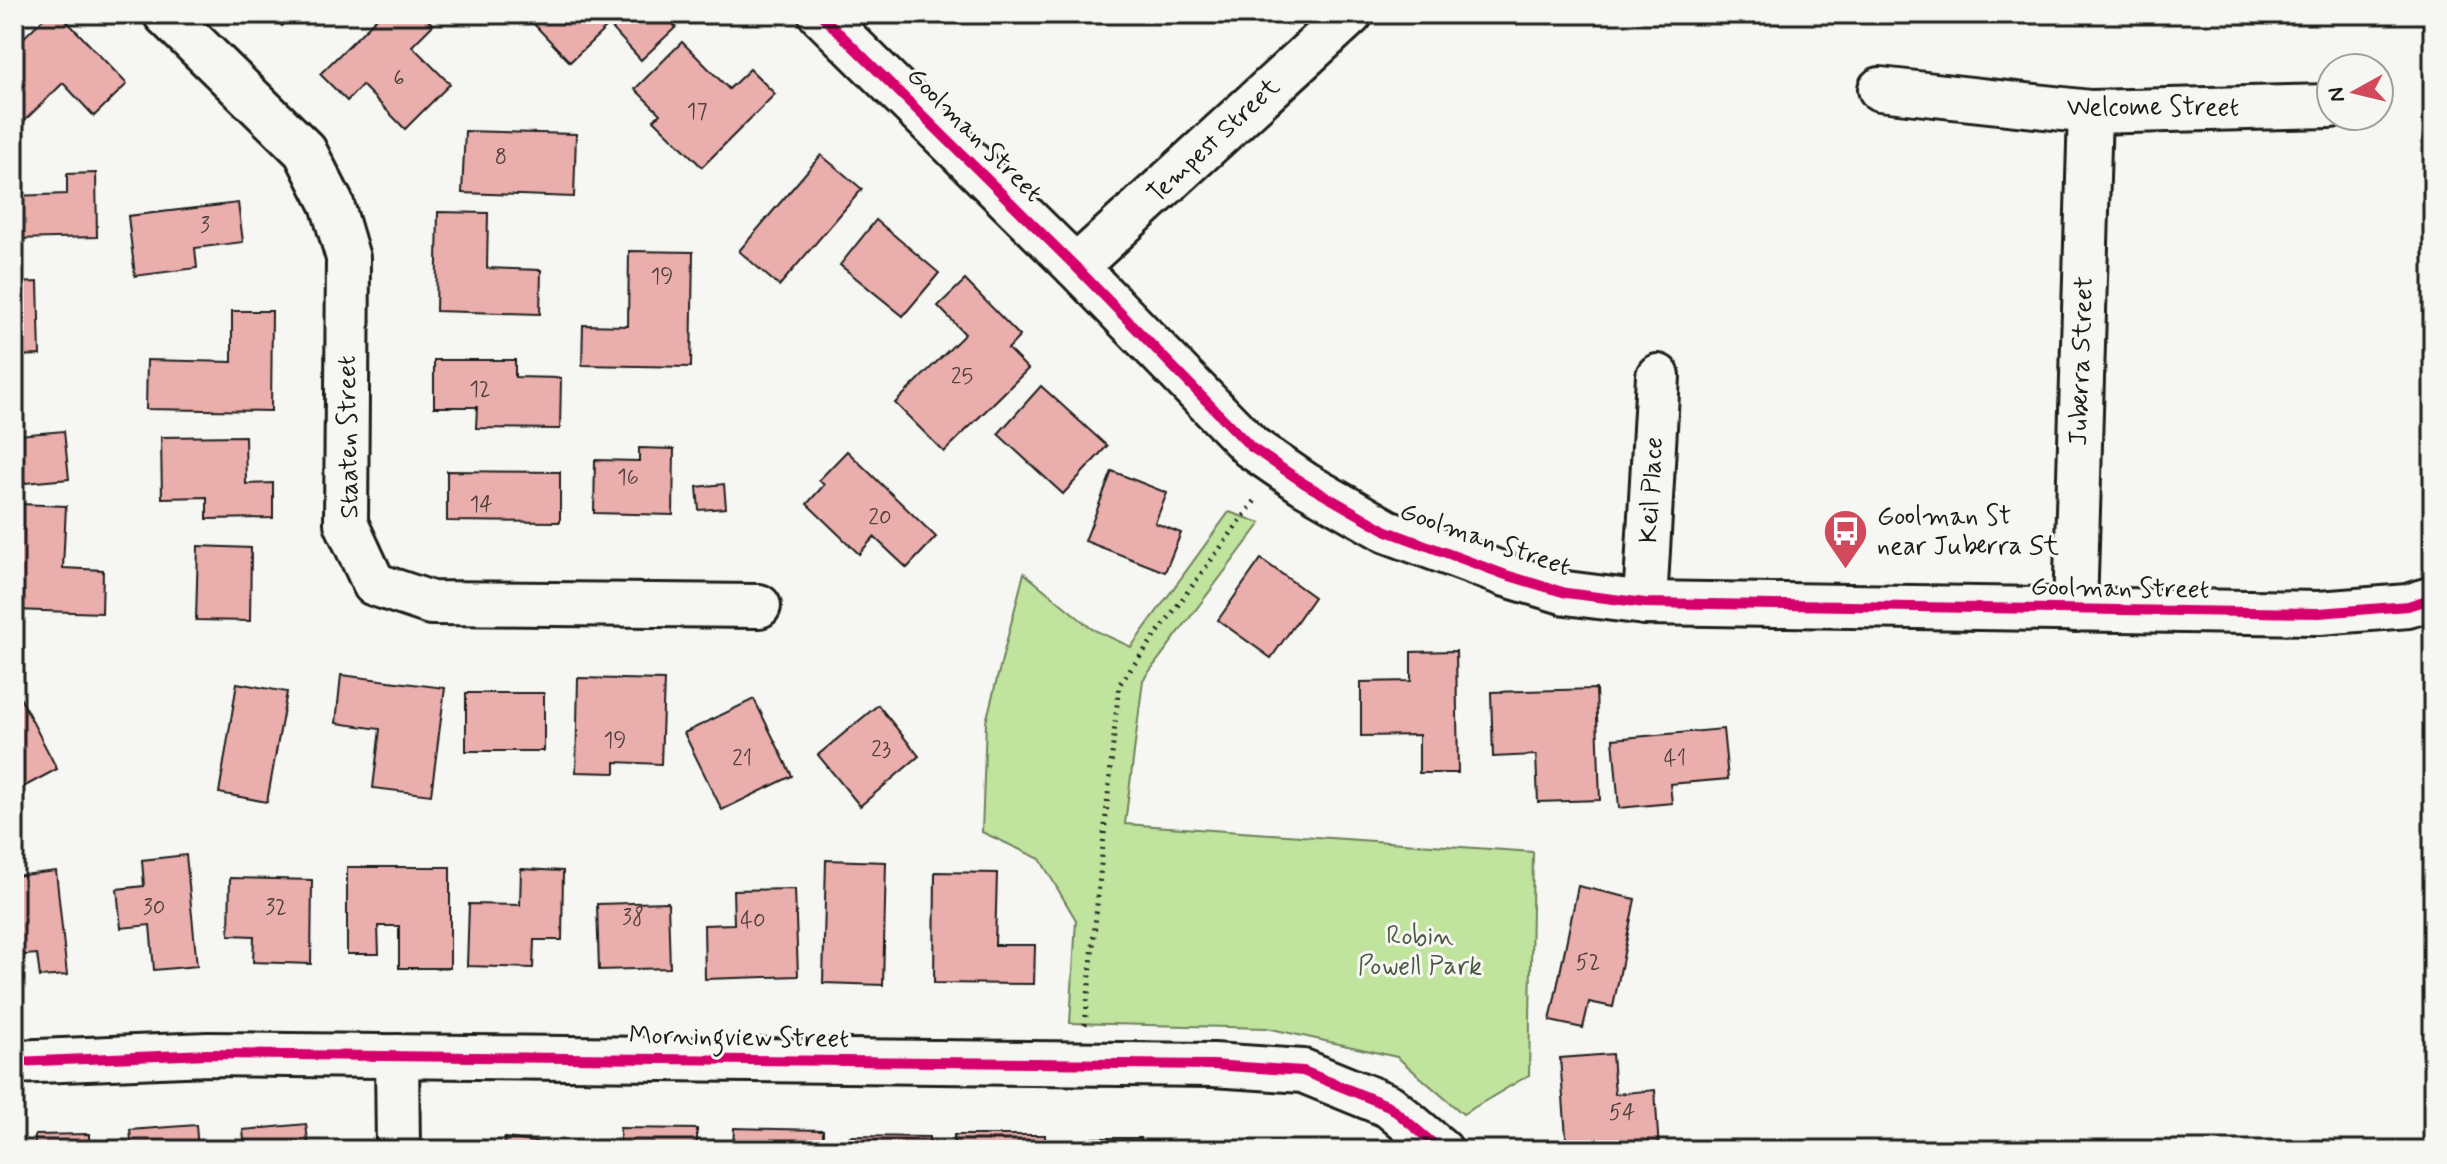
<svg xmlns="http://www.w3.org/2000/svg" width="2447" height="1164" viewBox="0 0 2447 1164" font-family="Mynerve,sans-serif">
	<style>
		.green { fill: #c0e39d; stroke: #6e805c; stroke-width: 2 }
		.building { fill: #eaafac; stroke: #1c1c1c; stroke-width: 2 }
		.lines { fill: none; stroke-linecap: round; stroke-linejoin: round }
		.street-casing { stroke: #1c1c1c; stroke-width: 48 }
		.path { stroke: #1c1c1c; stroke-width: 5; stroke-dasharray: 2 6; stroke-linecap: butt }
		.street { stroke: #f6f6f2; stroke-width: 42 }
		.cycleway-casing { stroke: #f6f6f2; stroke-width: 15 }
		.cycleway { stroke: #d6006c; stroke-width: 10 }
		.labels { text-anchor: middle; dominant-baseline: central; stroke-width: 6; stroke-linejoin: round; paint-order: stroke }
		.number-label { font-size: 22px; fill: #504140 }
		.street-label { font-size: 26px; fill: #1c1c1c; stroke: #f6f6f2 }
		.poi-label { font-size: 26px; fill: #1c1c1c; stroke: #f6f6f2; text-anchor: start }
		.park-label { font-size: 26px; fill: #4d5843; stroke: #f6f6f2 }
	</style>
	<rect width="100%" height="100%" fill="#f6f6f2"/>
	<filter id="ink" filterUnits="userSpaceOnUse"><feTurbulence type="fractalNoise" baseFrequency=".0125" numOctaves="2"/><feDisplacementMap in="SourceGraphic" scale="16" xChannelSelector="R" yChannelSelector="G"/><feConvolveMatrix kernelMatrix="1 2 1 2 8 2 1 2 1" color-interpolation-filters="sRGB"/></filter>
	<g filter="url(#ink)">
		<!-- green -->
		<polygon class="green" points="1229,512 1261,523 1143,680 1125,824 1533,852 1529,1075 1463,1114 1397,1057 1267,1028 1070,1023 1076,920 1040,859 982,832 986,722 1024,573 1092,629 1131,647"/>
		<!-- building -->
		<g class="building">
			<polygon points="48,14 60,14 127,84 94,116 63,83 17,128 14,124 14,66 16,64 14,47"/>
			<polygon points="271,14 294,14 282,26"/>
			<polygon points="381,14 422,14 433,25 412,46 450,84 405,129 362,85 347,101 320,74"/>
			<polygon points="541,14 664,14 676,27 641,60 609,25 570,62 532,22"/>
			<polygon points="682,42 729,89 750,69 775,94 702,167 654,120 660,114 635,89"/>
			<polygon points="465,131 576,134 574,197 462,193"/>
			<polygon points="821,155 862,189 779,286 739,251"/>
			<polygon points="14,166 15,196 67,194 67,174 96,173 97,237 14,239"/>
			<polygon points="238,203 243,242 195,248 197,268 135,276 128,216"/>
			<polygon points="438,212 488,213 487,268 541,270 540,314 436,311"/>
			<polygon points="876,220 939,273 903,316 840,265"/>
			<polygon points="629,251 693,252 691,367 582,365 583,325 628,326"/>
			<polygon points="965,280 1020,336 1008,349 1028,369 944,452 895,403 965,334 938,306"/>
			<polygon points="38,282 40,355 14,356 14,283"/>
			<polygon points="232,311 272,311 271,411 146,409 147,360 232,362"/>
			<polygon points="434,360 515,360 515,377 561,378 560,429 476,428 477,407 434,407"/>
			<polygon points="1041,386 1107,446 1063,494 998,434"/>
			<polygon points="14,393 18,435 64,431 69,479 14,484"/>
			<polygon points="245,436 246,484 273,483 273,518 207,519 207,497 162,498 161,437"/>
			<polygon points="639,448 674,449 673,515 594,513 595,460 639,461"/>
			<polygon points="847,451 936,537 907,568 874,537 859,554 807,504 824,485 819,480"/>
			<polygon points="447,471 560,472 560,522 447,521"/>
			<polygon points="1112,471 1167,493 1155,523 1181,533 1165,572 1085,541"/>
			<polygon points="724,484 726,508 699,510 697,487"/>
			<polygon points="20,504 66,506 63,568 103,570 102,613 14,610 14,569 18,569"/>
			<polygon points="198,546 251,548 250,621 196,620"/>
			<polygon points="1261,559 1314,597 1271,658 1218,620"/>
			<polygon points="1456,651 1458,773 1419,773 1419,735 1361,736 1361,682 1411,681 1411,652"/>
			<polygon points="341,675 445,688 431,795 373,788 380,729 336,723"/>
			<polygon points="578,678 664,680 661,764 615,762 615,773 576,772"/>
			<polygon points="237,683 287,692 267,802 219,793"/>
			<polygon points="14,686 57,769 14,792"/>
			<polygon points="1596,689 1600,800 1538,802 1536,755 1493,757 1491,692"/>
			<rect x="466" y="693" width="78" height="58"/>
			<polygon points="754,699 792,776 722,810 684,733"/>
			<polygon points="878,705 919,756 860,806 818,755"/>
			<polygon points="1723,729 1728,779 1670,784 1672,803 1619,808 1613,739"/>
			<polygon points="186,855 197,966 154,970 150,925 121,928 117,889 144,886 142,860"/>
			<polygon points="826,860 886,862 883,985 823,983"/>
			<polygon points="347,867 450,867 450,968 399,968 399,926 378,926 379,954 347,954"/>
			<polygon points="521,869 563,871 562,940 534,940 533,968 467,966 469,904 520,905"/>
			<polygon points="56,871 67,975 40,977 37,954 14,956 14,876"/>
			<polygon points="935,872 997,873 995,945 1035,945 1034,984 934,983"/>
			<polygon points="230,878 312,880 311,964 253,962 254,936 229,935"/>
			<polygon points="1578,886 1635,899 1613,1007 1589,1002 1583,1028 1550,1021"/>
			<polygon points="795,889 798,976 705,979 704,925 734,924 733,890"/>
			<polygon points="668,902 670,968 599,970 597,904"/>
			<polygon points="1612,1054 1615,1094 1655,1090 1659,1150 1567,1150 1560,1058"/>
			<polygon points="306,1124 309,1150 245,1150 243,1130"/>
			<polygon points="196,1125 198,1150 132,1150 130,1130"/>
			<polygon points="620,1128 697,1129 697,1150 620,1150"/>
			<polygon points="734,1128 823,1130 823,1150 733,1150"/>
			<polygon points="89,1134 89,1150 35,1150 35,1135"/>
			<rect x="954" y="1135" width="91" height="15"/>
			<polygon points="850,1136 929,1137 929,1150 849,1150"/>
			<polygon points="505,1138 564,1146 564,1150 503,1150"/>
			<polygon points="1092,1138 1141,1138 1142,1150 1092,1150"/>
		</g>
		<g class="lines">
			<defs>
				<g id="street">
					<polyline points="165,14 305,151 332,204 348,258 346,523 374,584 431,603 759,606"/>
					<polyline points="820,14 1076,267 1251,447 1305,484 1387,531 1506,575 1566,593 1645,603 2319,613 2408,606 2433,598"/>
					<polyline points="1880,89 2090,112 2331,106"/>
					<polyline points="1076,267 1351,14"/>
					<polyline points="1645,603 1658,376"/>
					<polyline points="2075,610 2090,112"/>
					<polyline points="397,1056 398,1150"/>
					<polyline points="14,1062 208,1054 1213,1065 1303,1071 1389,1106 1441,1150"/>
				</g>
			</defs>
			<!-- street casing -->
			<use href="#street" class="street-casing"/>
			<!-- path -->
			<polyline class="path" points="1085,1025 1119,685 1257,498"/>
			<!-- street -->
			<use href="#street" class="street"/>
			<defs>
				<g id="cycleway">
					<polyline points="820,14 1076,267 1251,447 1305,484 1387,531 1506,575 1566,593 1645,603 2319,613 2408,606 2433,598"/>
					<polyline points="14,1062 208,1054 1213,1065 1303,1071 1389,1106 1441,1150"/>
				</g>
			</defs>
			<!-- cycleway casing -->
			<use href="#cycleway" class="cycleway-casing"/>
			<!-- cycleway -->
			<use href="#cycleway" class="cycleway"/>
		</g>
	</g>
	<!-- icons -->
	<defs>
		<symbol id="bus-pin" viewBox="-11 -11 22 30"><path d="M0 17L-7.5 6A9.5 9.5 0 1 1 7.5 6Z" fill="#d1495b" stroke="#f6f6f2"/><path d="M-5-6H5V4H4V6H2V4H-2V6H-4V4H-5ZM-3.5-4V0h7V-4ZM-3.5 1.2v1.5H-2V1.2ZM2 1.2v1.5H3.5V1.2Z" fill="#fff"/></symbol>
	</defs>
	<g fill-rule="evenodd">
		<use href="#bus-pin" x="1820" y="506" width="51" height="69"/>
	</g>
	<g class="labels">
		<!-- number labels -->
		<g class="number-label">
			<text x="399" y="79">6</text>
			<text x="697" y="112">17</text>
			<text x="501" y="158">8</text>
			<text x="205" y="226">3</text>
			<text x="662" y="277">19</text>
			<text x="962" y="377">25</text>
			<text x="480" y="390">12</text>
			<text x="628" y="478">16</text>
			<text x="481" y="505">14</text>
			<text x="880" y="518">20</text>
			<text x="615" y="741">19</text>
			<text x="881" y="750">23</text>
			<text x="742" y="759">21</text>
			<text x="1675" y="759">41</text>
			<text x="154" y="908">30</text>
			<text x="276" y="908">32</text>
			<text x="633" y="918">38</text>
			<text x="753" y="921">40</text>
			<text x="1588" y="963">52</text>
			<text x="1622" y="1113">54</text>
		</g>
		<!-- street labels -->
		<g class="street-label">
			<text x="2153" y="108">Welcome Street</text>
			<text transform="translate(974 135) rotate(45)">Goolman Street</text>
			<text transform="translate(1214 141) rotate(-43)">Tempest Street</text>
			<text transform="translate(2082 361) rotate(-88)">Juberra Street</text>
			<text transform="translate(349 437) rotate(-91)">Staaten Street</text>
			<text transform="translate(1652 490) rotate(-87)">Keil Place</text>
			<text transform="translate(1485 540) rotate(19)">Goolman Street</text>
			<text transform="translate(2120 589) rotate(1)">Goolman Street</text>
			<text transform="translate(739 1038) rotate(1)">Morningview Street</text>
		</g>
		<!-- poi labels -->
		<g class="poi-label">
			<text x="1877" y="517">Goolman St<tspan x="1877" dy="30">near Juberra St</tspan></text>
		</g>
		<!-- park labels -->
		<g class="park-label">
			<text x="1420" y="937">Robin<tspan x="1420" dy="30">Powell Park</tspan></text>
		</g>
	</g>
	<!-- margin -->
	<rect width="2447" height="1164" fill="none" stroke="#f6f6f2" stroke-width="48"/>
	<rect x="24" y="24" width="2399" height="1116" fill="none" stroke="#1c1c1c" stroke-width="3" filter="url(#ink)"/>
	<!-- north arrow -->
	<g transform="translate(2355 92) rotate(262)"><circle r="38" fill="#f6f6f2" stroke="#9f9f9c" stroke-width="2"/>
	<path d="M0-6L14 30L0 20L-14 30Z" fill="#d1495b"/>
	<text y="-12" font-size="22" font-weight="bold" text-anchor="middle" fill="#1c1c1c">N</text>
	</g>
</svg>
